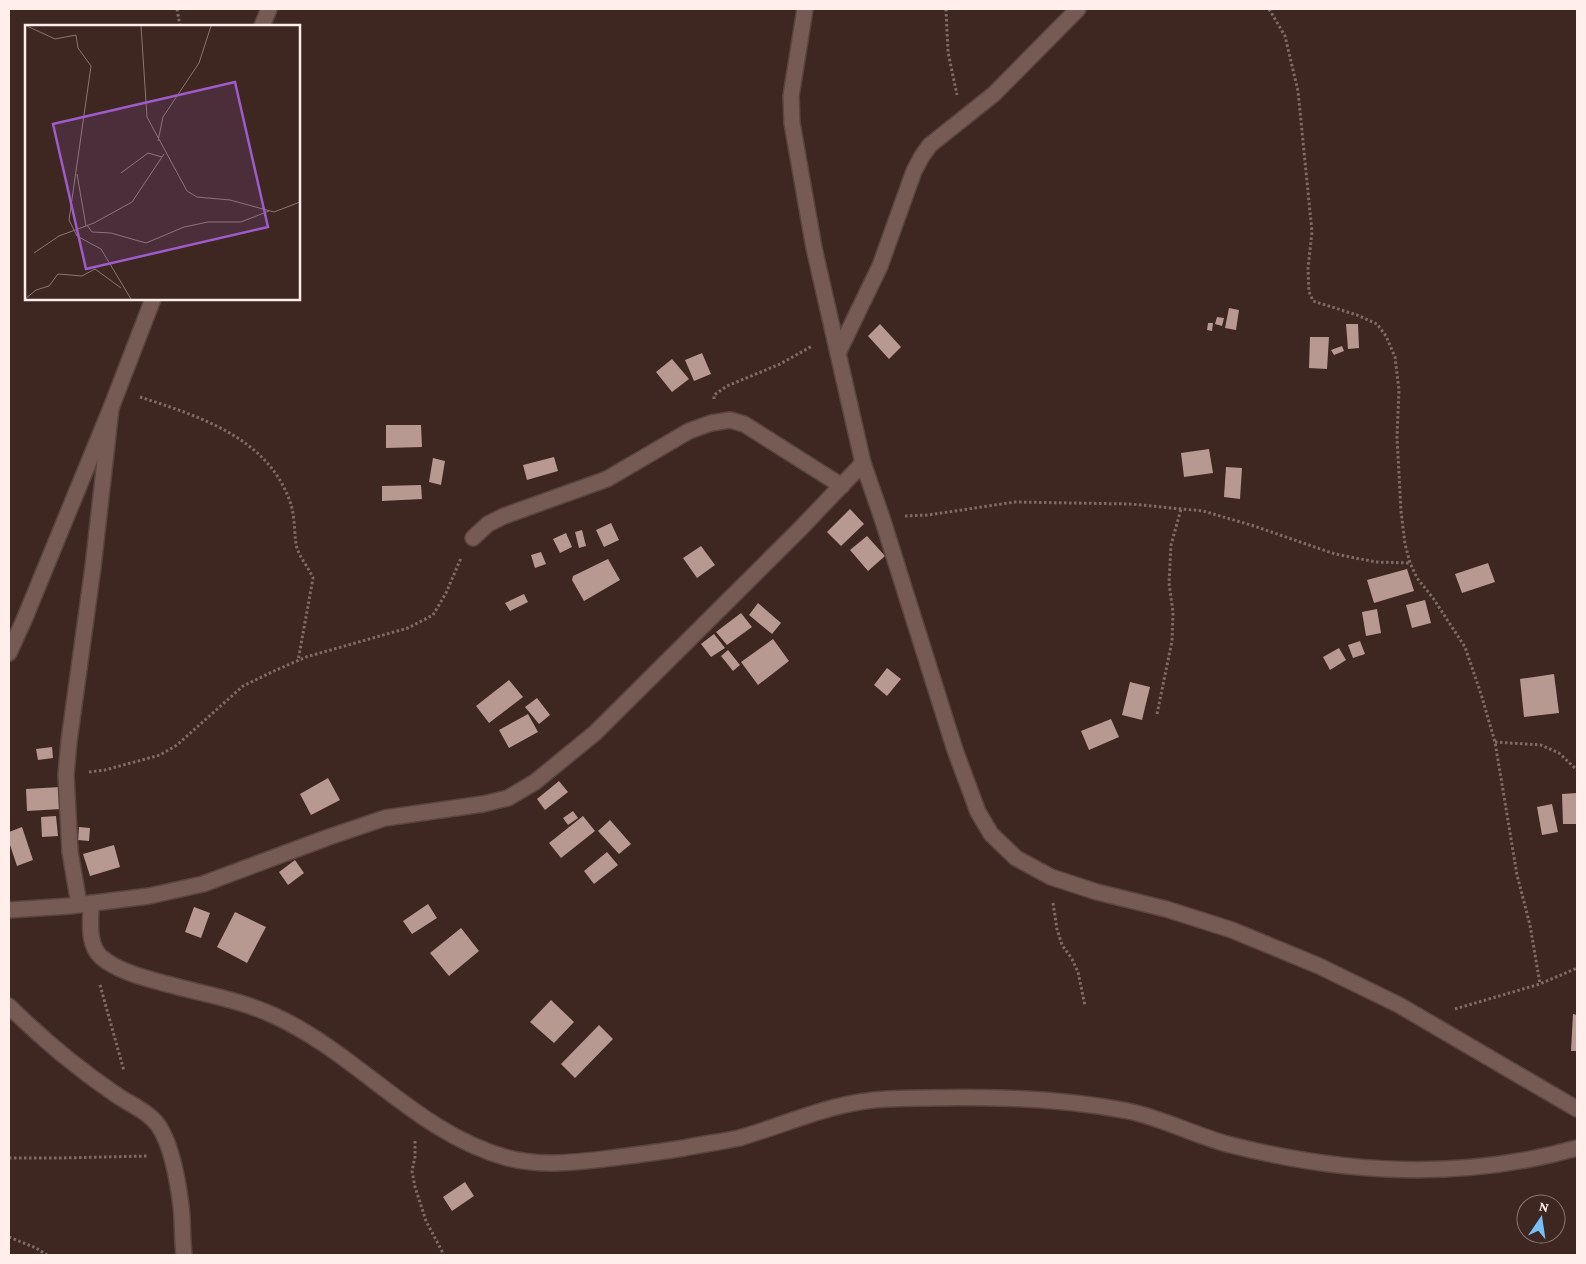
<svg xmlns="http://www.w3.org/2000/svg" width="1586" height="1264" viewBox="0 0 1586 1264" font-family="'Crimson Pro',serif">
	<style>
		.building { fill: #b79992 }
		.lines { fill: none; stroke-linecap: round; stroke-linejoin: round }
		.minor-casing { stroke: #594440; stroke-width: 18 }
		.path { stroke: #806a66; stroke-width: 3; stroke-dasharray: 2.5 2.5; stroke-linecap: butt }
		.minor { stroke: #765b54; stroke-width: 15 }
		.inset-road { fill: none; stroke: #8b7671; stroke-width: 1 }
		.view { fill: #9c5cca; fill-opacity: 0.15; stroke: #9c5cca; stroke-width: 2.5 }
		.inset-edge { fill: none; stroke: #ffeeea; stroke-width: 2.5 }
	</style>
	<rect width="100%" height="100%" fill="#3e2621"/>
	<!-- building -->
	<g class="building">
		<polygon points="1229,308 1239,310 1236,330 1225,328"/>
		<polygon points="1217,317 1224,318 1222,326 1215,324"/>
		<polygon points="1208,323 1213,323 1212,331 1207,330"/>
		<polygon points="880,324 901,347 889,359 868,336"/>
		<polygon points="1346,324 1358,324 1359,348 1348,349"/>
		<polygon points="1310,337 1329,337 1327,369 1309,368"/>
		<polygon points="1342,346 1344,351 1334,355 1331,350"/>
		<polygon points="702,353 711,374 694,381 685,360"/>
		<polygon points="672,359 689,379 672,392 656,372"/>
		<polygon points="386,425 421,425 422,447 386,448"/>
		<polygon points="1209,449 1213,473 1184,477 1181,453"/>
		<polygon points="554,457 558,471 527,480 523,465"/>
		<polygon points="433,458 445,461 441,485 429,482"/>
		<polygon points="1226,467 1242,468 1240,499 1224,497"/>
		<polygon points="421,485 422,499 382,501 382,486"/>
		<polygon points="850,509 864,524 841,546 827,532"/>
		<polygon points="611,523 619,540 604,547 596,530"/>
		<polygon points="582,530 586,546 579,548 575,532"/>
		<polygon points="566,533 572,547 560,553 553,539"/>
		<polygon points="867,536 885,556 868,571 850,550"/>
		<polygon points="701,546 715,565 697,578 683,558"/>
		<polygon points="541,552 546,564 535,568 531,555"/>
		<polygon points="608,559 620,580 584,601 572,580 573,576"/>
		<polygon points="1488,563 1495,582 1462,593 1455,574"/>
		<polygon points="1407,569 1414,591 1374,603 1367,580"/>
		<polygon points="524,594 528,602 510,611 505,603"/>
		<polygon points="1425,600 1431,623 1412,628 1406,605"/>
		<polygon points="758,603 781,623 772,634 749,615"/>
		<polygon points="1377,609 1381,633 1366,636 1362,612"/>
		<polygon points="741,613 752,627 727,645 716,632"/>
		<polygon points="714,634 725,648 711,657 701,644"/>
		<polygon points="773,639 789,661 758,685 741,662"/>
		<polygon points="1360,641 1365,654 1353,658 1348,645"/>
		<polygon points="1339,648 1346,660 1330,670 1323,657"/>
		<polygon points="728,650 740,665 733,671 721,656"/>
		<polygon points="887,668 901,679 887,696 874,685"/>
		<polygon points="1554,674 1559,713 1524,717 1520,679"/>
		<polygon points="509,680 523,697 489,723 476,706"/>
		<polygon points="1130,682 1150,687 1142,720 1122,715"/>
		<polygon points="537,698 550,715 539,724 525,707"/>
		<polygon points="528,714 538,732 509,748 499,730"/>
		<polygon points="1111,719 1119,737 1089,750 1081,731"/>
		<polygon points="52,747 53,758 38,760 36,749"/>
		<polygon points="328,778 340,800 311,815 300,794"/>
		<polygon points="559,781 568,792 545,810 537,799"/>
		<polygon points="60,787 61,809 27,811 26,789"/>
		<polygon points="1577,793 1577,824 1563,824 1562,794"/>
		<polygon points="1552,804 1558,832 1542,835 1537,807"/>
		<polygon points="573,811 578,818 568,825 563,818"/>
		<polygon points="56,816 58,836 42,837 41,817"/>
		<polygon points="583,816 595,831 561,858 549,843"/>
		<polygon points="610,820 631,844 619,854 598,831"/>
		<polygon points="22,827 33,860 17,866 9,842 9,832"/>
		<polygon points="79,827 90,828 89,841 78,840"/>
		<polygon points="114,845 120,867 90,876 83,854"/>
		<polygon points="607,852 618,865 594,884 584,871"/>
		<polygon points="295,860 304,873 288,885 279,872"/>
		<polygon points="428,904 437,918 412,934 403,921"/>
		<polygon points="194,907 210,913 201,938 185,932"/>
		<polygon points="235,912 266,927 247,963 217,947"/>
		<polygon points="461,928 479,951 449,976 430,953"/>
		<polygon points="551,1000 574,1022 554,1043 530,1022"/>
		<polygon points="1573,1014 1577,1015 1577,1051 1571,1051"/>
		<polygon points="599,1025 613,1039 575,1078 561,1064"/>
		<polygon points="465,1182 474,1196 452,1211 443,1197"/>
	</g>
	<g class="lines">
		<defs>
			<g id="minor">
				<polyline points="805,9 791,96 792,123 814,248 863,463 882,518 955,750 978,812 991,834 1016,858 1051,877 1097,892 1166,909 1232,930 1319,966 1399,1005 1577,1109"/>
				<polyline points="262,26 269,9"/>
				<polyline points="838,353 880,266 914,171 922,156 930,145 994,94 1078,9"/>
				<polyline points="473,538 488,524 504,516 607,479 689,431 711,423 730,420 744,424 842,486"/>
				<polyline points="9,653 24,620 111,408 153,299"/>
				<path d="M91,903c0,18 -4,41 10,54 18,15 44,21 66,27 36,10 74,16 108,32 83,38 143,118 233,142 34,9 69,4 104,0 24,-3 48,-6 72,-10 18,-4 37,-6 55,-10 49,-14 96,-37 148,-39 80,-3 162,-3 241,12 34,7 66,24 99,33 116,30 234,37 350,4"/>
				<polyline points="79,904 70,852 66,775 69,741 93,567 111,408"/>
				<polyline points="9,910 70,906 149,896 203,884 329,837 385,818 483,804 508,798 535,782 595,733 800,529 863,463"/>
				<path d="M9,1006c32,32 68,62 106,88 14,10 33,17 43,31 14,20 20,57 23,81 2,16 1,33 3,49"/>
			</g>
		</defs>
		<!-- minor casing -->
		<use href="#minor" class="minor-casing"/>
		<!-- path -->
		<g class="path">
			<polyline points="177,9 180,26"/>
			<polyline points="946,9 948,52 957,95"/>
			<polyline points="1269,9 1285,36 1298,91 1312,232 1308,268 1309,292 1313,301 1357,315 1377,324 1386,336 1395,357 1399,390 1397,437 1401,511 1405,544 1410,563 1417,578 1433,598 1465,647 1481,694 1495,742 1517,875 1530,925 1540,984"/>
			<path d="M140,397c58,19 126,40 149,102 6,14 5,31 7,45 2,12 12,22 17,34l-15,83"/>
			<polyline points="714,399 714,395 727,386 780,364 812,346"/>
			<polyline points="905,516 928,515 1015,502 1130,504 1203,511 1254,526 1335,554 1376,562 1410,563"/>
			<polyline points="1157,714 1172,641 1173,612 1169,583 1171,545 1181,509"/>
			<polyline points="1495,742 1541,745 1559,753 1577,770"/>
			<polyline points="89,772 105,770 160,755 177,745 243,686 274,671 306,657 408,628 433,615 446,593 461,558"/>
			<polyline points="1053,903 1057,929 1062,945 1072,959 1078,972 1085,1006"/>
			<polyline points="100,985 124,1071"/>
			<polyline points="1455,1009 1540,984 1577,968"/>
			<polyline points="415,1141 415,1157 412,1171 415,1187 426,1221 444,1255"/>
			<polyline points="9,1158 61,1158 147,1156"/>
			<polyline points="9,1237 36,1248 47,1255"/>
		</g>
		<!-- minor -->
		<use href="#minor" class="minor"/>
	</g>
	<!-- overview -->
	<g transform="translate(25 25)">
		<rect width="275" height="275" fill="#3e2621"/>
		<path class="inset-road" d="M2,1l28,13 21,-4 2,13 13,18 -22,154 8,16 24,13 30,50M116,1l6,91 40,74 10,6 33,3 44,12 26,-10M133,116l5,-24 36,-54 12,-37M96,148l27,-20 14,4M52,149l9,52M62,200l5,7 19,1 35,10 38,-16 24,-5h33l28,-11M9,228l25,-17 35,-13 38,-21 32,-48M0,274l11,-9 13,-4 9,-12 24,2 13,-7 26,19"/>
		<path class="view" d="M210,57l33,145 -182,42 -33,-145z"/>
		<rect width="275" height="275" class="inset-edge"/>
	</g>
	<!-- border -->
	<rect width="1586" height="1264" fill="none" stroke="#ffeeea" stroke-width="20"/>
	<!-- north arrow -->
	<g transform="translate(1541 1219) rotate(13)"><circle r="24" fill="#3e2621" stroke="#8b7671"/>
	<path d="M0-4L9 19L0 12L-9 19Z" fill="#77bff7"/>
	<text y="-8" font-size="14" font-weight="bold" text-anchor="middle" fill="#ffeeea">N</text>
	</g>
</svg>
